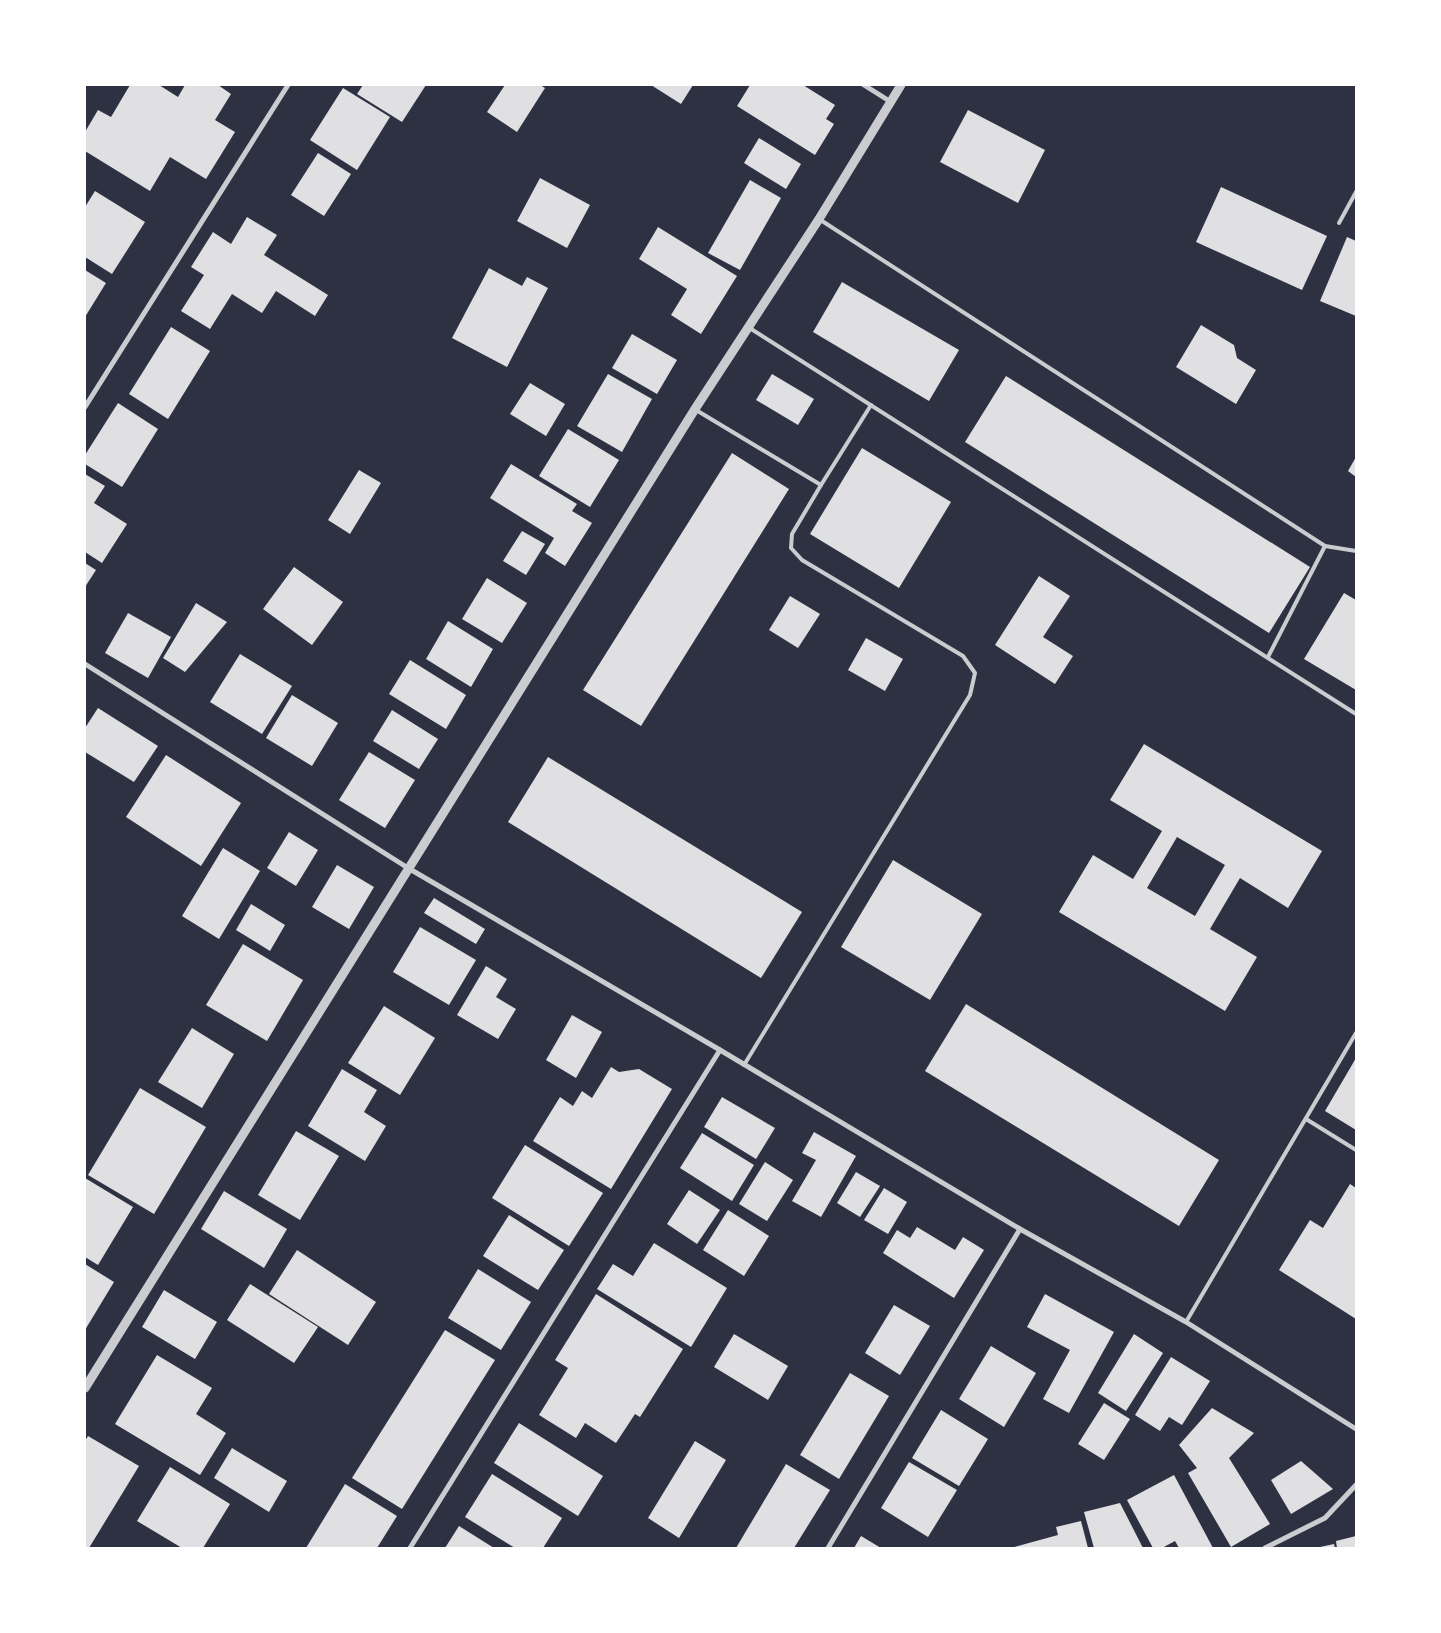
<svg xmlns="http://www.w3.org/2000/svg" width="1441" height="1633" viewBox="0 0 1441 1633" font-family="'IBM Plex Serif',serif">
	<style>
		.building { fill: #e0e0e3; fill-rule: evenodd }
		.lines { fill: none; stroke-linecap: round; stroke-linejoin: round }
		.service { stroke: #caccd0; stroke-width: 4 }
		.minor { stroke: #caccd0; stroke-width: 5 }
		.tertiary { stroke: #caccd0; stroke-width: 9 }
	</style>
	<rect width="100%" height="100%" fill="#2d3142"/>
	<!-- building -->
	<g class="building">
		<polygon points="130,85 159,85 178,97 185,85 218,85 231,94 215,120 235,132 206,179 170,157 150,191 85,151 85,132 98,110 111,117"/>
		<polygon points="363,85 426,85 402,122 357,94"/>
		<polygon points="505,85 540,85 545,88 517,132 487,112"/>
		<polygon points="651,85 693,85 681,104"/>
		<polygon points="750,85 803,85 835,105 826,119 834,124 815,155 737,106"/>
		<polygon points="343,88 390,117 357,170 310,140"/>
		<polygon points="968,110 1045,150 1018,203 940,162"/>
		<polygon points="759,138 801,164 786,189 744,163"/>
		<polygon points="318,153 351,174 324,216 291,195"/>
		<polygon points="540,178 590,205 567,248 517,221"/>
		<polygon points="750,180 781,198 740,270 708,253"/>
		<polygon points="1221,187 1327,236 1302,290 1196,242"/>
		<polygon points="95,191 145,222 112,274 85,257 85,207"/>
		<polygon points="247,217 277,235 264,255 328,295 315,316 276,291 262,313 232,294 210,329 181,311 204,275 191,267 213,232 231,244"/>
		<polygon points="658,227 737,276 701,334 671,315 687,289 639,259"/>
		<polygon points="1347,237 1356,241 1356,316 1320,301"/>
		<polygon points="489,268 522,286 527,277 548,288 507,367 452,338"/>
		<polygon points="85,270 106,283 85,317"/>
		<polygon points="842,282 959,350 929,401 813,332"/>
		<polygon points="1201,325 1234,345 1237,358 1256,370 1236,404 1176,367"/>
		<polygon points="171,327 210,351 168,419 129,394"/>
		<polygon points="632,334 677,360 657,394 612,368"/>
		<polygon points="608,374 652,399 622,452 577,426"/>
		<polygon points="772,374 814,399 798,425 756,400"/>
		<polygon points="1006,376 1310,567 1269,633 965,442"/>
		<polygon points="530,383 565,404 546,436 510,414"/>
		<polygon points="118,403 158,429 122,487 85,464 85,455"/>
		<polygon points="568,429 619,460 590,507 539,476"/>
		<polygon points="862,448 951,502 899,588 810,534"/>
		<polygon points="732,453 789,489 641,726 583,690"/>
		<polygon points="1356,457 1356,477 1348,471"/>
		<polygon points="511,464 577,504 572,511 592,523 565,566 545,553 554,538 490,498"/>
		<polygon points="359,470 381,483 350,534 328,520"/>
		<polygon points="85,474 105,486 94,503 127,524 102,563 85,552"/>
		<polygon points="522,531 545,544 526,575 503,561"/>
		<polygon points="85,563 96,570 85,587"/>
		<polygon points="294,567 343,602 312,645 263,609"/>
		<polygon points="1039,576 1070,596 1043,637 1073,656 1055,684 995,645"/>
		<polygon points="487,578 527,603 502,643 462,619"/>
		<polygon points="1344,593 1356,600 1356,690 1304,659"/>
		<polygon points="790,596 820,614 798,648 769,630"/>
		<polygon points="196,603 227,622 185,672 163,658"/>
		<polygon points="128,613 171,637 148,678 105,653"/>
		<polygon points="448,621 493,649 471,687 426,659"/>
		<polygon points="866,638 903,659 885,691 848,670"/>
		<polygon points="240,654 292,686 262,734 210,702"/>
		<polygon points="410,660 466,695 446,729 389,694"/>
		<polygon points="292,695 338,723 312,766 266,738"/>
		<polygon points="98,708 158,746 134,782 85,752 85,728"/>
		<polygon points="392,710 438,739 419,769 373,741"/>
		<path d="M1144,744l178,107 -34,57 -48,-30 -30,51 47,28 -32,54 -166,-99 34,-57 40,24 29,-48 -52,-31zM1177,837l48,28 -30,51 -48,-28z"/>
		<polygon points="369,752 415,780 385,828 339,800"/>
		<polygon points="166,755 241,803 201,866 126,817"/>
		<polygon points="548,757 802,912 761,978 508,822"/>
		<polygon points="289,832 318,850 296,886 267,868"/>
		<polygon points="223,848 260,871 219,939 182,916"/>
		<polygon points="893,860 982,914 930,1000 841,947"/>
		<polygon points="337,865 374,887 349,929 312,907"/>
		<polygon points="434,898 485,929 476,944 424,913"/>
		<polygon points="251,904 285,925 270,951 236,930"/>
		<polygon points="420,927 476,960 449,1005 393,972"/>
		<polygon points="243,944 303,980 267,1041 206,1005"/>
		<polygon points="486,966 507,979 496,997 516,1009 498,1039 457,1015"/>
		<polygon points="966,1004 1219,1160 1179,1226 925,1071"/>
		<polygon points="384,1006 435,1038 400,1095 348,1063"/>
		<polygon points="572,1015 602,1032 576,1078 546,1060"/>
		<polygon points="192,1028 234,1054 202,1108 158,1082"/>
		<polygon points="1356,1058 1356,1130 1325,1111"/>
		<polygon points="611,1067 619,1072 639,1069 672,1089 611,1189 533,1141 560,1097 573,1106 582,1091 592,1098"/>
		<polygon points="342,1069 377,1090 364,1112 386,1126 365,1161 308,1126"/>
		<polygon points="140,1088 206,1127 154,1214 88,1175"/>
		<polygon points="722,1097 775,1128 756,1159 704,1127"/>
		<polygon points="296,1131 339,1156 300,1220 258,1195"/>
		<polygon points="814,1132 856,1156 821,1217 792,1201 816,1160 802,1153"/>
		<polygon points="702,1133 754,1165 732,1201 680,1168"/>
		<polygon points="525,1145 603,1193 569,1246 492,1198"/>
		<polygon points="765,1162 793,1180 767,1221 739,1204"/>
		<polygon points="856,1172 880,1186 860,1217 837,1203"/>
		<polygon points="85,1178 133,1207 98,1265 85,1257"/>
		<polygon points="1350,1184 1356,1188 1356,1319 1279,1270 1310,1220 1323,1228"/>
		<polygon points="884,1188 907,1202 888,1234 864,1220"/>
		<polygon points="689,1190 720,1210 697,1244 667,1224"/>
		<polygon points="224,1191 287,1229 264,1268 201,1229"/>
		<polygon points="728,1210 769,1236 744,1276 703,1250"/>
		<polygon points="509,1215 564,1250 538,1290 483,1256"/>
		<polygon points="917,1227 955,1250 963,1237 984,1250 954,1298 883,1253 897,1230 910,1238"/>
		<polygon points="654,1243 727,1288 691,1347 597,1289 613,1264 633,1276"/>
		<polygon points="297,1250 376,1302 348,1345 269,1294"/>
		<polygon points="85,1264 114,1282 85,1330"/>
		<polygon points="478,1269 531,1302 501,1350 448,1318"/>
		<polygon points="250,1284 318,1327 294,1363 227,1320"/>
		<polygon points="164,1290 217,1322 195,1359 142,1327"/>
		<polygon points="596,1294 683,1349 640,1417 635,1414 616,1443 585,1423 576,1438 539,1415 568,1368 555,1360"/>
		<polygon points="1045,1294 1114,1332 1069,1413 1043,1399 1070,1350 1027,1327"/>
		<polygon points="894,1305 930,1326 900,1375 865,1353"/>
		<polygon points="445,1330 495,1360 402,1509 352,1478"/>
		<polygon points="734,1334 788,1366 768,1400 714,1367"/>
		<polygon points="1134,1334 1163,1353 1126,1411 1098,1393"/>
		<polygon points="991,1346 1036,1373 1004,1427 959,1399"/>
		<polygon points="157,1355 212,1388 196,1414 226,1433 200,1475 115,1424"/>
		<polygon points="1171,1357 1210,1381 1182,1425 1169,1417 1160,1431 1135,1415"/>
		<polygon points="850,1373 889,1396 839,1479 800,1455"/>
		<polygon points="1104,1403 1130,1419 1104,1460 1078,1444"/>
		<polygon points="1212,1408 1254,1433 1229,1458 1270,1524 1231,1547 1188,1473 1197,1468 1179,1445"/>
		<polygon points="941,1410 988,1439 959,1486 912,1458"/>
		<polygon points="519,1423 603,1476 578,1516 494,1463"/>
		<polygon points="88,1436 139,1466 89,1548 85,1548 85,1441"/>
		<polygon points="695,1441 726,1460 679,1538 648,1518"/>
		<polygon points="232,1448 287,1481 269,1512 214,1478"/>
		<polygon points="1301,1461 1333,1489 1291,1514 1271,1480"/>
		<polygon points="909,1462 957,1490 928,1537 881,1508"/>
		<polygon points="786,1464 830,1490 794,1548 736,1548"/>
		<polygon points="170,1467 230,1504 203,1548 182,1548 137,1521"/>
		<polygon points="492,1474 562,1518 543,1548 515,1548 465,1517"/>
		<polygon points="1174,1475 1213,1548 1179,1548 1175,1541 1162,1548 1153,1548 1127,1500"/>
		<polygon points="345,1484 397,1516 377,1548 306,1548"/>
		<polygon points="1120,1503 1143,1548 1094,1548 1084,1512"/>
		<polygon points="1081,1521 1088,1548 1011,1548 1058,1535 1056,1527"/>
		<polygon points="459,1526 494,1548 445,1548"/>
		<polygon points="861,1536 881,1548 854,1548"/>
		<polygon points="1356,1536 1356,1548 1337,1548 1336,1541"/>
		<polygon points="1334,1544 1335,1548 1320,1548 1320,1547"/>
	</g>
	<g class="lines">
		<!-- service -->
		<g class="service">
			<polyline points="819,219 1325,546 1356,551"/>
			<polyline points="1339,223 1356,192"/>
			<polyline points="748,327 1356,714"/>
			<polyline points="696,410 821,485"/>
			<polyline points="1268,657 1325,546"/>
			<polyline points="744,1065 970,695 975,673 963,656 802,560 791,548 792,534 821,485 871,405"/>
			<polyline points="1306,1119 1356,1150"/>
			<polyline points="1186,1322 1356,1033"/>
		</g>
		<!-- minor -->
		<g class="minor">
			<polyline points="864,85 891,102"/>
			<polyline points="85,407 288,85"/>
			<polyline points="85,664 408,868 720,1050 1020,1229 1186,1322 1356,1429"/>
			<polyline points="410,1548 720,1050"/>
			<polyline points="828,1548 1020,1229"/>
			<polyline points="1265,1548 1325,1518 1356,1485"/>
		</g>
		<!-- tertiary -->
		<polyline class="tertiary" points="85,1388 695,409 819,219 901,85"/>
	</g>
	<!-- border -->
	<rect width="1441" height="1633" fill="none" stroke="#ffffff" stroke-width="172"/>
</svg>
